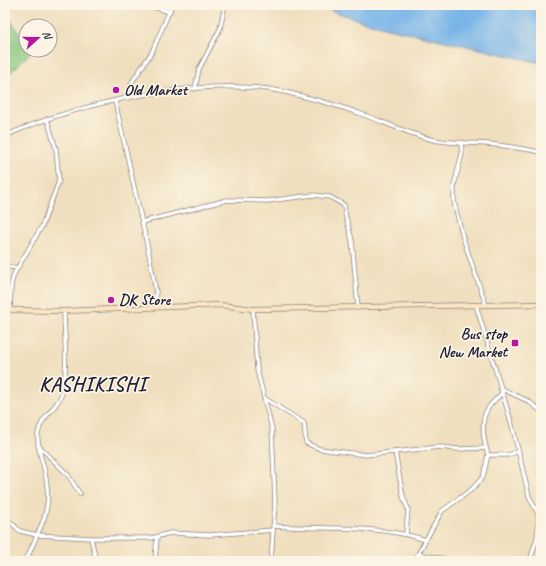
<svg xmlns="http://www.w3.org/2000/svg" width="546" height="566" viewBox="0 0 546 566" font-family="Caveat,sans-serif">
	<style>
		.green { fill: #89c880; stroke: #56755e }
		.water { fill: #76b3e8; stroke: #4c6a92 }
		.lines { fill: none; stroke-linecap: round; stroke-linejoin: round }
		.street-casing { stroke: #89807c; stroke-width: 5 }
		.secondary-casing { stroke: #89807c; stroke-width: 6 }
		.street { stroke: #fff; stroke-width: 3.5 }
		.secondary { stroke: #fce6c4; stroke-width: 4.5 }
		.poi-dot { fill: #b5179e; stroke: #fcf5e5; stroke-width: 1.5 }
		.labels { text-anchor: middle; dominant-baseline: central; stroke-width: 3.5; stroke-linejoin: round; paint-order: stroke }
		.poi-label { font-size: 16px; font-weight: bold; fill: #22223b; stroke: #fcf5e5; text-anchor: start }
		.district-label { font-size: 20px; font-weight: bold; letter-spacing: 1px; fill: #22223b; stroke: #fcf5e5 }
	</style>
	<rect width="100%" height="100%" fill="#fcf5e5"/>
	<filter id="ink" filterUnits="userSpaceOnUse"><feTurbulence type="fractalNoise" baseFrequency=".025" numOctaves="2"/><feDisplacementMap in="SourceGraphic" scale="8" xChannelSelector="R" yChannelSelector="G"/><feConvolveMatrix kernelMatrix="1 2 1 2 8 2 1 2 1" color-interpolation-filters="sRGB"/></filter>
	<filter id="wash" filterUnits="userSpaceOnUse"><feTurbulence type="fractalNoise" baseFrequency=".012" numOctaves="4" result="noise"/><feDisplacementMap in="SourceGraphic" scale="16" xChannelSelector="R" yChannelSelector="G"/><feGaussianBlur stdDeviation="0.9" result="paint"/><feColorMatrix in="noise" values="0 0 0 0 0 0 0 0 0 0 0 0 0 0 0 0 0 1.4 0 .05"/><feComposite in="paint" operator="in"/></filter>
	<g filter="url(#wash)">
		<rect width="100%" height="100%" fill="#f0dfbe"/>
		<!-- green -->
		<polygon class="green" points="5,12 26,44 26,50 31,52 5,78"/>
		<!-- water -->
		<polygon class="water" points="315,5 541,5 541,63 371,24"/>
	</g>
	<g filter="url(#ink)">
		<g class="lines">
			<defs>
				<g id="street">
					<polyline points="148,5 170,12"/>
					<polyline points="195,89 199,69 220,29 225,5"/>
					<polyline points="128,98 132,82 152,52 172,5"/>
					<polyline points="115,101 149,254 156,292 156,306"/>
					<path d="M5,136c75,-34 203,-62 284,-43 25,6 51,13 75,22 22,8 43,18 66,24 18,5 38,3 57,5 18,1 36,5 54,8"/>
					<polyline points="461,142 462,154 454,185 454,202 463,238 486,305"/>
					<polyline points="142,222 227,200 268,201 313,195 330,197 344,205 345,214 352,240 358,308"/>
					<polyline points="5,266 17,268"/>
					<polyline points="476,305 512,425 529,496 539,516 537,538 530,561"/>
					<polyline points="253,309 257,370 272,429 275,502 271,561"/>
					<polyline points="10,310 11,285 14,274 42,226 59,181 56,149 47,119"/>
					<path d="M64,311c0,21 5,66 -3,85 -6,14 -21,22 -23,38 -1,11 2,21 5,30 7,28 7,46 -6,71l54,3 5,23"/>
					<polyline points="500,388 528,401 541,411"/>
					<polyline points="264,398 304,423 306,443 320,449 366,455 440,447 458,449 486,448"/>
					<polyline points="38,445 68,475 80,494"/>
					<polyline points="395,452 403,496 408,509 406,534"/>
					<path d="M488,455c-4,-12 -8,-33 -1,-45 3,-6 10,-12 15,-17"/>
					<polyline points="5,517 20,531 37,535 26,561"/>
					<path d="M273,526c51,4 104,-2 153,14"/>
					<polyline points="91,538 152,538 170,533 210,535 273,530"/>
					<polyline points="418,554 455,561"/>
					<polyline points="155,561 157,537"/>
					<polyline points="414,561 442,511 471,490 483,477 488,455 508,455 519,451"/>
				</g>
				<polyline id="secondary" points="5,310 64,311 220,305 253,309 541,304"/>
			</defs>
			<!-- street casing -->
			<use href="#street" class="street-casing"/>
			<!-- secondary casing -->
			<use href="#secondary" class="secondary-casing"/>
			<!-- street -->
			<use href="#street" class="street"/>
			<!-- secondary -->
			<use href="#secondary" class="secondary"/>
		</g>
	</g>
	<!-- markers -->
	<g class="poi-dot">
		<circle cx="116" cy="90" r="4"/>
		<circle cx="111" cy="300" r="4"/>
		<rect x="511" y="339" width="8" height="8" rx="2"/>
	</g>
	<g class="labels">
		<!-- poi labels -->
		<g class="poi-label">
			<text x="124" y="90">Old Market</text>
			<text x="119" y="300">DK Store</text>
			<text x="507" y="334" text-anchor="end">Bus stop<tspan x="507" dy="18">New Market</tspan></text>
		</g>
		<!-- district labels -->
		<g class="district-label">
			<text x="93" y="384">KASHIKISHI</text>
		</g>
	</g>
	<!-- margin -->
	<rect width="546" height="566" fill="none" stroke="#fcf5e5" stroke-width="20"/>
	<!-- north arrow -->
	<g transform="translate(38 38) rotate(69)"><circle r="19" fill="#fcf5e5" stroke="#a5a1a1"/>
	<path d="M0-3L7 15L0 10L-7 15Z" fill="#b5179e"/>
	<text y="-6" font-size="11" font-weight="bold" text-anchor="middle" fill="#22223b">N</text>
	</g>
</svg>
